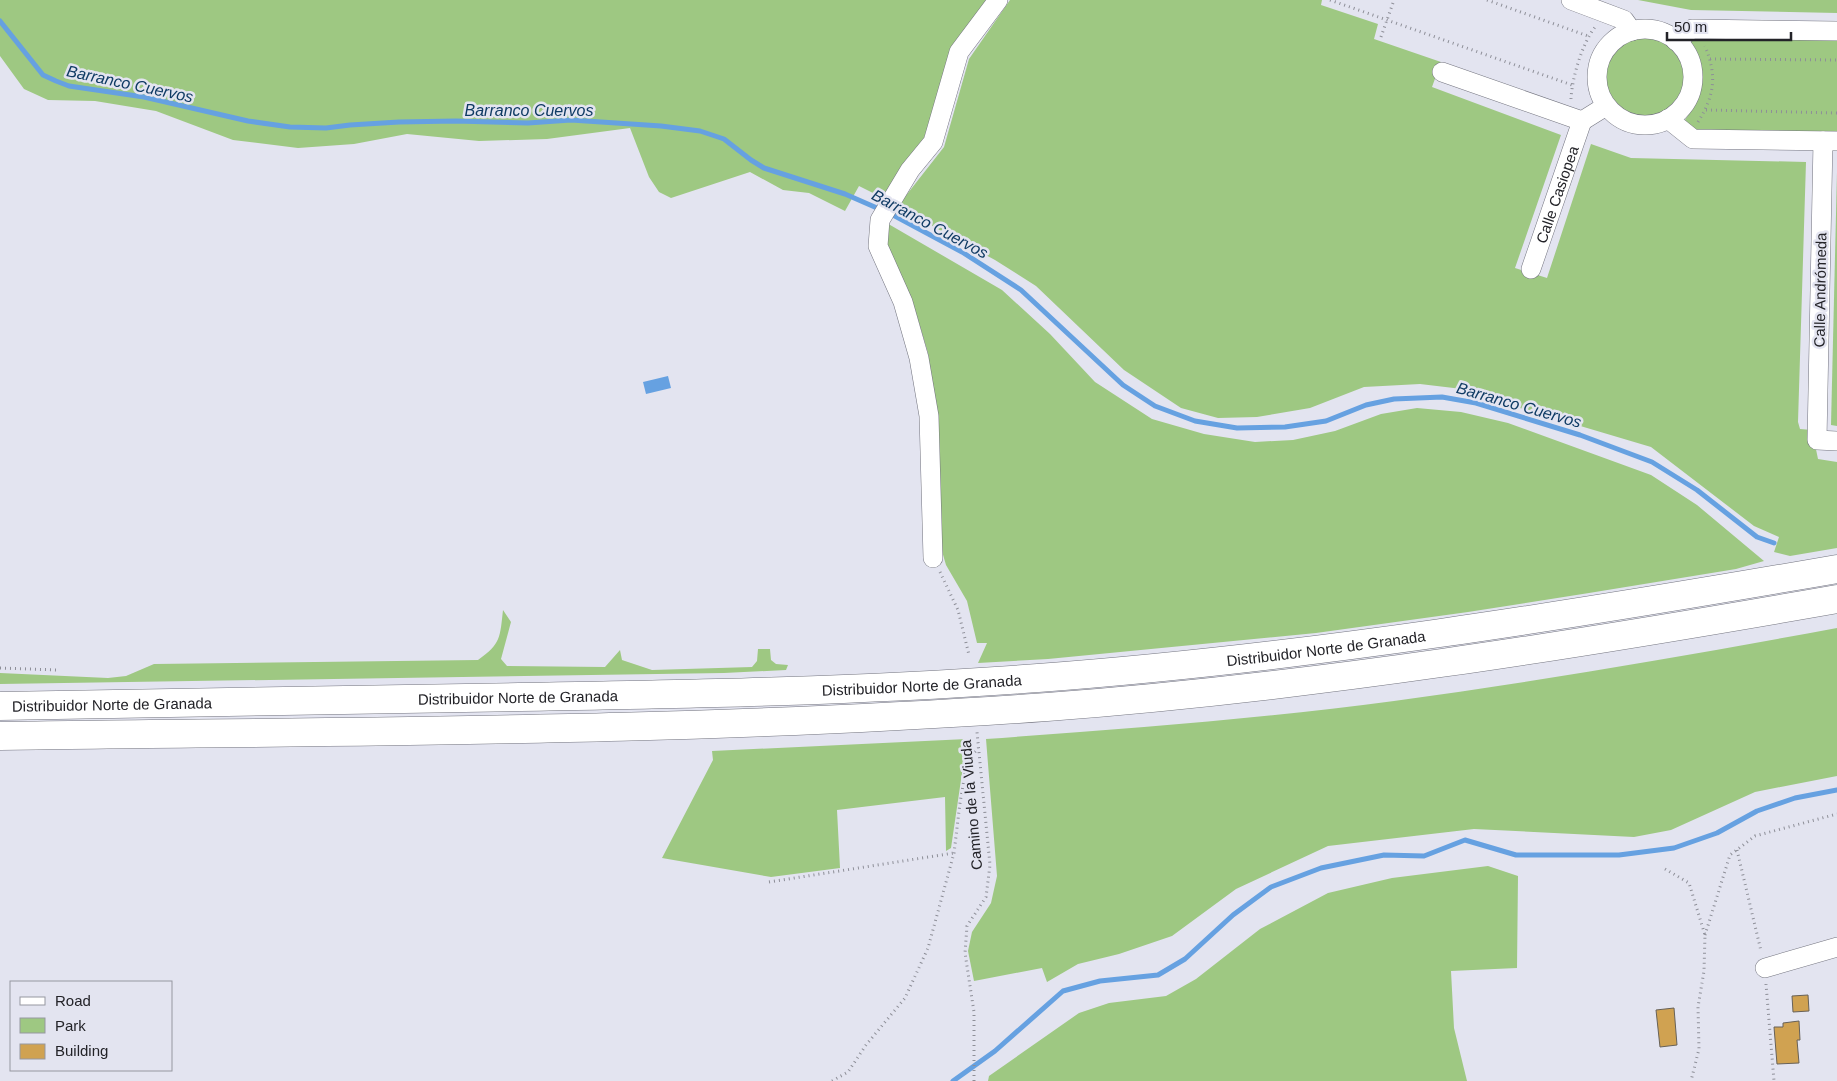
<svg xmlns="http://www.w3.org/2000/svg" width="1837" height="1081" viewBox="0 0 1837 1081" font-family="Helvetica,sans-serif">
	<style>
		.green { fill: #9ec882 }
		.water { fill: #66a1e1 }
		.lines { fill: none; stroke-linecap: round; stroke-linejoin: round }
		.stream { stroke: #66a1e1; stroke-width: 5 }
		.building { fill: #d0a251; stroke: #676158 }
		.street-casing { stroke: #73747f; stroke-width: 20 }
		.primary-casing { stroke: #73747f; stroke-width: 29 }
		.path { stroke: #8e8f98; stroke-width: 3; stroke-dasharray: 1 4; stroke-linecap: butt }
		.street { stroke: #fff; stroke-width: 19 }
		.primary { stroke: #fff; stroke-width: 28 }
		.labels { text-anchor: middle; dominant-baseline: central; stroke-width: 5; stroke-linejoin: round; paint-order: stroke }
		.street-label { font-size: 15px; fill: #232328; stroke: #e3e4f0 }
		.water-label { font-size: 16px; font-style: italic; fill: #103b64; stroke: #e3e4f0 }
	</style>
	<rect width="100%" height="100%" fill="#e3e4f0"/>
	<!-- green -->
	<g class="green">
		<polygon points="0,0 993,0 952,65 920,148 883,198 859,186 845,211 809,193 783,190 750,172 671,198 659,192 649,177 630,128 547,139 479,141 407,134 354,144 298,148 233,140 156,111 95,101 48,100 24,89 0,56"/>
		<polygon points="1010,0 1322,0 1321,5 1378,24 1374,39 1441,62 1432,87 1561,135 1515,268 1547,278 1591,144 1631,158 1806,162 1798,422 1800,429 1812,430 1818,459 1837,462 1837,548 1790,556 1774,552 1779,537 1754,526 1651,447 1513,406 1479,391 1420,384 1364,387 1310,408 1257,417 1218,418 1181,408 1124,370 1036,286 995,260 897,207 944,147 969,59"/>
		<polygon points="1638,0 1837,0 1837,13 1691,10"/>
		<polygon points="1698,34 1837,37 1837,136 1695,135 1683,123 1696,103 1700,86 1699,62 1687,40"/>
		<circle cx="1645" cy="77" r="40"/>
		<polygon points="1837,172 1837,426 1831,425"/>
		<polygon points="885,222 1002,290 1050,334 1095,382 1152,419 1204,434 1255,442 1293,440 1335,431 1381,414 1417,408 1461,412 1508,423 1651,475 1697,505 1764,561 1736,569 1589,593 1468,612 1316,633 1048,659 978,663 987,643 977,643 967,601 946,565 937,534 934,409 928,353 913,303 888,257"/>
		<path d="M503,610l8,12 -10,37 6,7 98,1 15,-17 2,10 30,10 100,-3 5,-6 1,-12h12l1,11 5,4 12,1 -2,5 -62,3 -724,11v-11l108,5 18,-2 28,-12 324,-4c23,-16 22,-23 25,-50z"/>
		<path d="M1837,628v148l-82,16 -84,38 -37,7 -160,-8 -146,17 -92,43 -64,47 -53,18 -41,10 -31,18 -5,-14 -68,13 -6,-30 4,-19 19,-29 6,-27 -11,-137c136,-10 273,-20 408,-38 148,-20 296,-46 443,-73z"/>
		<polygon points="967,739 951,848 946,851 945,797 837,810 840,868 771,877 662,858 713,760 712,751"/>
		<polygon points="1488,866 1518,876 1517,968 1451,971 1454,1028 1467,1081 988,1081 989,1076 1079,1013 1109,1003 1166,996 1196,979 1260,929 1328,893 1392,878"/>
	</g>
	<!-- water -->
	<polygon class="water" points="668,376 671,388 646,394 643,382"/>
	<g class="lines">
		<!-- stream -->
		<g class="stream">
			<polyline points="0,21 43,75 56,81 69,86 144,97 248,121 290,127 326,128 350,125 399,122 456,121 528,123 571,120 661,126 700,131 724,139 751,160 764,168 845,194 893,215 962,252 1021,290 1123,385 1155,406 1195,421 1237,428 1285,427 1326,421 1366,405 1394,399 1442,397 1476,403 1580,435 1652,462 1697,490 1757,537 1774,543"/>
			<polyline points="953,1081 995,1051 1063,991 1100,981 1158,975 1185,959 1233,915 1271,887 1321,868 1384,855 1424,856 1465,840 1516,855 1619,855 1674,848 1717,833 1757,811 1795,798 1837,790"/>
		</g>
	</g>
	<!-- building -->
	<g class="building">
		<polygon points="1808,995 1809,1011 1793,1012 1792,996"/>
		<polygon points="1674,1008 1677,1045 1660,1047 1656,1010"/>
		<polygon points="1799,1021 1800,1040 1797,1040 1799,1063 1777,1064 1774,1027 1783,1027 1783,1023"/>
	</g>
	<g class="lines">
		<defs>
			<g id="street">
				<polyline points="1571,0 1624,20 1632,31"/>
				<circle cx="1645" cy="77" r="48"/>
				<polyline points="1676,41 1692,29 1837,31"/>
				<polyline points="1442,72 1582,121 1606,106"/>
				<polyline points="1668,119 1693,139 1837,141"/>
				<polyline points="1823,141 1817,440 1837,441"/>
				<path id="s1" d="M1531,269l51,-148"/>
				<polyline points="933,558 929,416 919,358 903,302 878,246 880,220 910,170 933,142 959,52 998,0"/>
				<polyline points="1765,968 1837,947"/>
			</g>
			<g id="primary">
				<path id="s2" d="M0,706c173,-3 346,-6 519,-9 173,-3 347,-6 519,-19 268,-20 534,-63 799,-109"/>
				<path d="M0,736c349,-5 699,-4 1047,-29 265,-20 528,-62 790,-108"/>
			</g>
		</defs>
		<!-- street casing -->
		<use href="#street" class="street-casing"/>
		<!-- primary casing -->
		<use href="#primary" class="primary-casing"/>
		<!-- path -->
		<g class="path">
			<polyline points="1330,0 1572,85"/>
			<polyline points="1487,0 1588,36"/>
			<polyline points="1381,37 1394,0"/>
			<polyline points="1710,59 1837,60"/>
			<path d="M1571,99c1,-21 11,-55 24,-72"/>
			<polyline points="1706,110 1837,113"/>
			<path d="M1698,122c17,-27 19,-47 7,-76"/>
			<polyline points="940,572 958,610 969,655"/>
			<polyline points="0,668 58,670"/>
			<polyline points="1737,850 1761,951"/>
			<polyline points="1665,869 1689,883 1705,935 1704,971 1698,1007 1699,1049 1691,1081"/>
			<polyline points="769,882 954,853"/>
			<polyline points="1705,935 1730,855 1755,836 1837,814"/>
			<polyline points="1766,984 1774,1081"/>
			<polyline points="832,1081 848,1072 866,1045 905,998 928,948 954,853 960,803 967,762 978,748"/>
			<polyline points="974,1081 974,1012 965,953 967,926 986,897 990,865 977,732"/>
		</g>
		<!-- street -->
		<use href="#street" class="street"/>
		<!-- primary -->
		<use href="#primary" class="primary"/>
	</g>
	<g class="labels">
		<!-- street labels -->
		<g class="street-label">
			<text stroke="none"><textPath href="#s1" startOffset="79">Calle Casiopea</textPath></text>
			<text transform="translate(1820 290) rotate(-89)">Calle Andrómeda</text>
			<text stroke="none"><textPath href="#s2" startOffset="1328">Distribuidor Norte de Granada</textPath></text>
			<text stroke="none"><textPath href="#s2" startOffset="922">Distribuidor Norte de Granada</textPath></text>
			<text stroke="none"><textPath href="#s2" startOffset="518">Distribuidor Norte de Granada</textPath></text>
			<text stroke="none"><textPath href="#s2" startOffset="112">Distribuidor Norte de Granada</textPath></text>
			<text transform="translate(971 805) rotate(-95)">Camino de la Viuda</text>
		</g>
		<!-- water labels -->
		<g class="water-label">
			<text transform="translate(130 84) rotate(12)">Barranco Cuervos</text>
			<text x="529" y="110">Barranco Cuervos</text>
			<text transform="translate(930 224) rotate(28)">Barranco Cuervos</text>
			<text transform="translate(1519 405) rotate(16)">Barranco Cuervos</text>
		</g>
	</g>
	<!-- legend -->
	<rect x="10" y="981" width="162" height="90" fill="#e3e4f0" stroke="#9697a0"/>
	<rect x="20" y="997" width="25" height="8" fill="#ffffff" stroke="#9697a0"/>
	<text x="55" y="1006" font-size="15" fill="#232328">Road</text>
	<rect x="20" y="1018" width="25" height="15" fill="#9ec882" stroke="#9697a0"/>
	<text x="55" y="1031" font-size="15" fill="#232328">Park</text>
	<rect x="20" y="1044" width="25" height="15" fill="#d0a251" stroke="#9697a0"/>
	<text x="55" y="1056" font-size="15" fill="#232328">Building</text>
	<!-- scale -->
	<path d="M1667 32v8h124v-8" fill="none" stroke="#232328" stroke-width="2.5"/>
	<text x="1674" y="32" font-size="15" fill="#232328" stroke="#e3e4f0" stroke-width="4" paint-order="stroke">50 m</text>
</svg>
